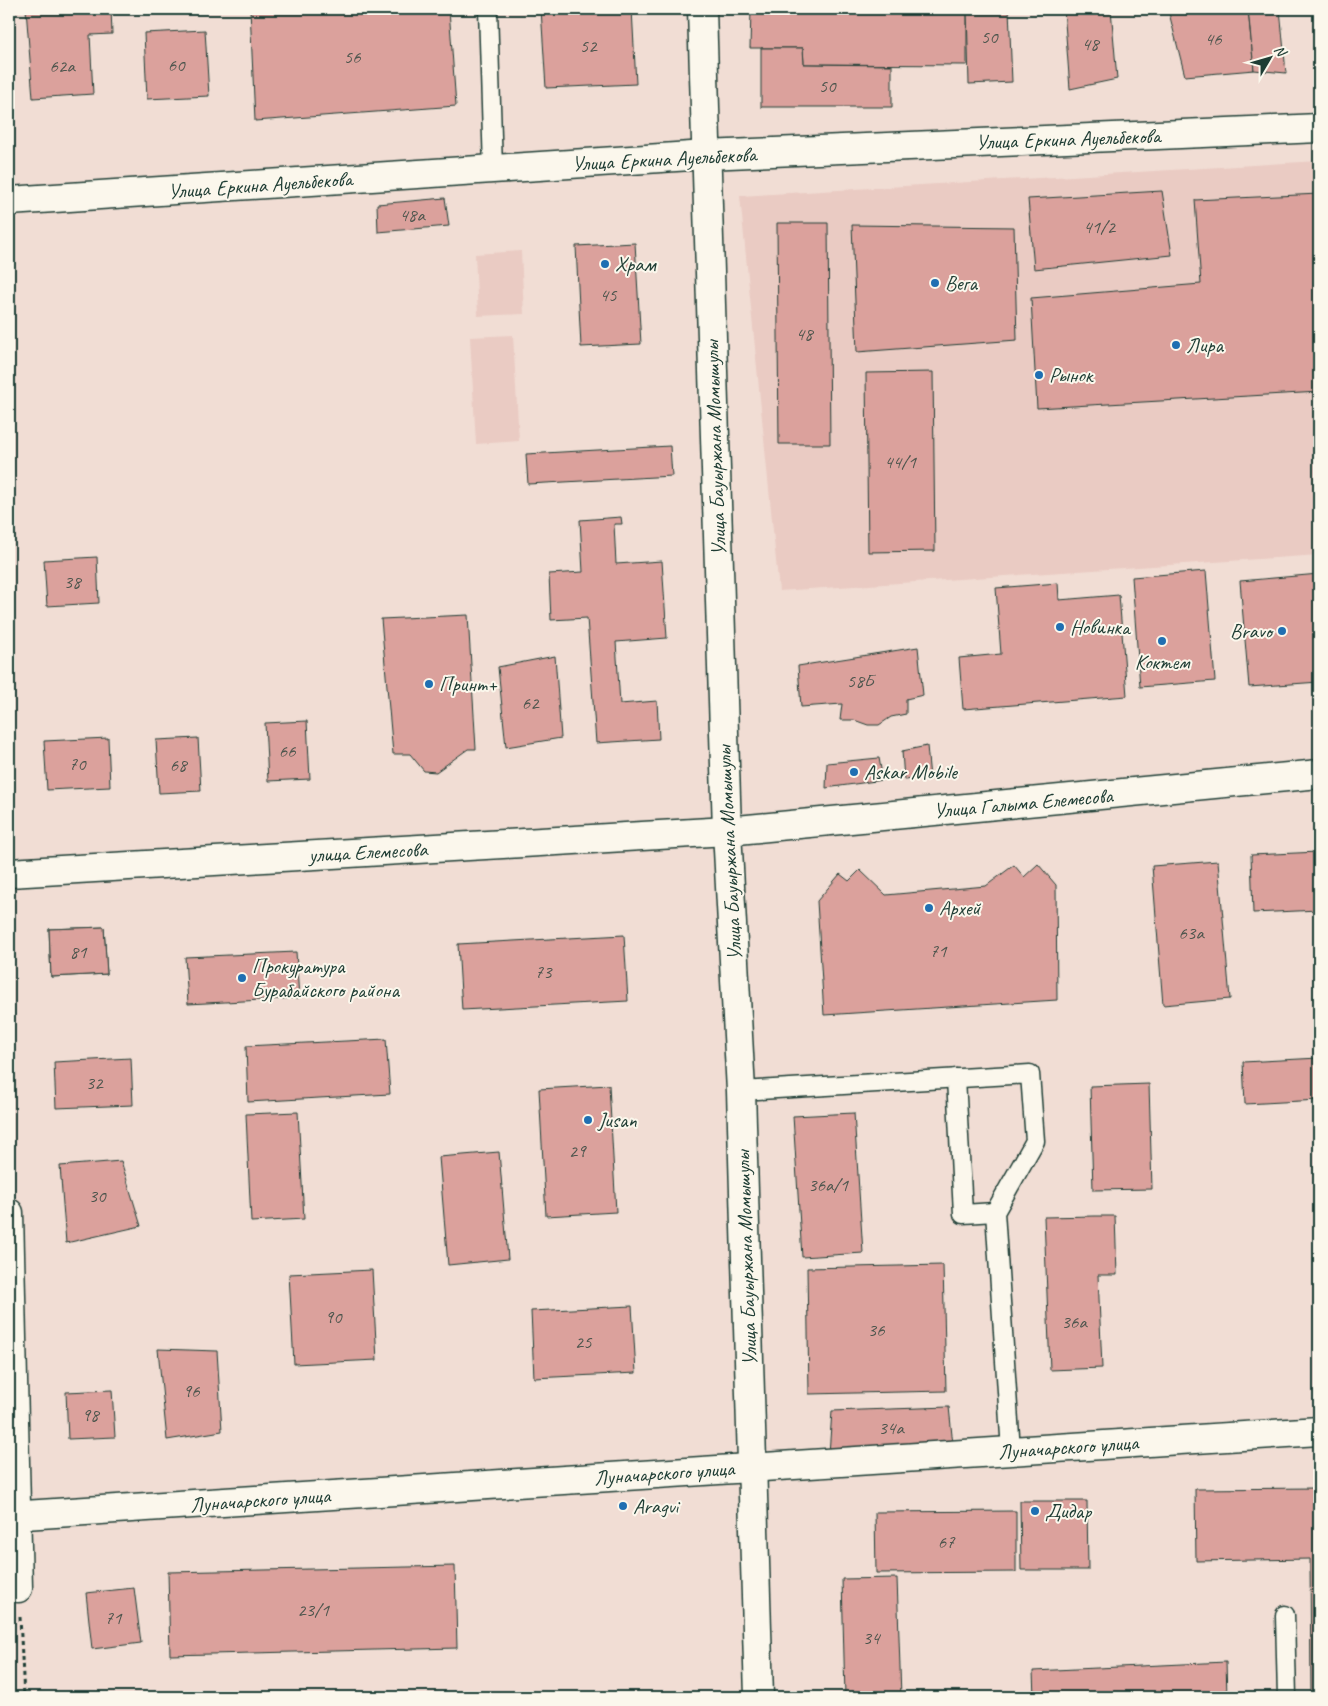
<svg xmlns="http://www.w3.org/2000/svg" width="1328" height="1706" viewBox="0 0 1328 1706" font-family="Caveat,sans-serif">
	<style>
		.built { fill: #eacbc3 }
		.building { fill: #dba19c; stroke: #1f3d34 }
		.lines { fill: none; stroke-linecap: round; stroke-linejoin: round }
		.lane-casing { stroke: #1f3d34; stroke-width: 21 }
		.street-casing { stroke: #1f3d34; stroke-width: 31 }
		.secondary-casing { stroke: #1f3d34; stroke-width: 31 }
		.path { stroke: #1f3d34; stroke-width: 3; stroke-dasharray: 4 4; stroke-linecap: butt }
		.lane { stroke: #fbf7ec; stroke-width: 18 }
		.street { stroke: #fbf7ec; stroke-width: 28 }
		.secondary { stroke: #fbf7ec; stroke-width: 28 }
		.poi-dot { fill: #1f6fb2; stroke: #fbf7ec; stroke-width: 2 }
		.labels { text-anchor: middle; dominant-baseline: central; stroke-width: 4; stroke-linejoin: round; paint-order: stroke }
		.number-label { font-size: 19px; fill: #4e564e }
		.street-label { font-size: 21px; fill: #1f3d34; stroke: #fbf7ec }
		.poi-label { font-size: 21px; fill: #1f3d34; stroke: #fbf7ec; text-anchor: start }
	</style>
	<rect width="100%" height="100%" fill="#f1ddd4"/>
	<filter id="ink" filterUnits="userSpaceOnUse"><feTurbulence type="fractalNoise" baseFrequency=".02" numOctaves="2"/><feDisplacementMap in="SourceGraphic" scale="10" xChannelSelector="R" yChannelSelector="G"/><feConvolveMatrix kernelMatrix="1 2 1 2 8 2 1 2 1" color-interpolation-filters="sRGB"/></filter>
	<g filter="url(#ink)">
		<!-- built -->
		<g class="built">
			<polygon points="1319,161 1319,555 779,591 740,196"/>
			<polygon points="521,251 524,314 478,316 475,254"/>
			<polygon points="513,335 519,441 476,444 470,337"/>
		</g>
		<!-- building -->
		<g class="building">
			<polygon points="26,9 111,9 112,34 90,35 93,94 33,98"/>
			<polygon points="250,9 449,9 456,106 255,121"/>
			<polygon points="541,9 632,9 636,84 546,88"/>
			<polygon points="751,9 967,9 967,65 804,64 803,48 750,48"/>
			<polygon points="967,9 1009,9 1012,82 969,84"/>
			<polygon points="1064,9 1111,9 1117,79 1070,89"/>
			<polygon points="1168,9 1248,9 1254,70 1185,76"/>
			<polygon points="1248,9 1280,9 1286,73 1254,70"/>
			<polygon points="1314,9 1319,9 1319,81 1318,81"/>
			<polygon points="205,30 209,96 147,99 144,33"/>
			<polygon points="761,48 803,48 804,64 892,65 892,107 761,107"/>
			<polygon points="1162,191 1172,255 1034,269 1028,199"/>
			<polygon points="1319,194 1319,392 1037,408 1031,298 1201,284 1195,200"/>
			<polygon points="445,198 449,226 378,232 377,204"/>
			<polygon points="777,223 828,223 830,444 779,444"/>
			<polygon points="852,225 1014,227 1017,340 857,352"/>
			<polygon points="635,243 641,344 581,347 576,246"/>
			<polygon points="933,372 935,551 868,552 866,373"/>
			<polygon points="670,446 672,476 528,484 526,454"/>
			<polygon points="621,517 622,524 614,524 616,564 662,561 667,638 616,642 620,704 657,701 659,739 596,743 587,618 551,620 549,574 583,572 580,520"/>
			<polygon points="97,557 99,603 47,606 44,560"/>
			<polygon points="1206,571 1215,681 1140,687 1132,577"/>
			<polygon points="1319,574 1319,682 1249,687 1240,581"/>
			<polygon points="1058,583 1059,600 1119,595 1127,696 963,709 959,658 1001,654 996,588"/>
			<polygon points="468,615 476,749 468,749 436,772 424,771 410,754 393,754 381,619"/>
			<polygon points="918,647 923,695 906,699 906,714 891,717 879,725 868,725 854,720 840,720 842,704 801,707 798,666"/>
			<polygon points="555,656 561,738 506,747 498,667"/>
			<polygon points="307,721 310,779 268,781 265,723"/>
			<polygon points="108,738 110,787 47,790 44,741"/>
			<polygon points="198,738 201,791 159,793 156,740"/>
			<polygon points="927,746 930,778 904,780 902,751"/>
			<polygon points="879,758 883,780 826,788 827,763"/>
			<polygon points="1319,852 1319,910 1253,913 1251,855"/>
			<polygon points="1218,861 1230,999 1163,1005 1152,866"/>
			<polygon points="1038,864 1056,885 1057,1000 824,1015 817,901 840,874 849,881 860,870 886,895 986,886 1014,865 1024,877"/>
			<polygon points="104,927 107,974 51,977 49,929"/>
			<polygon points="104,927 107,974 51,977 49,929"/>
			<polygon points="624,935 628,1001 462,1010 458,944"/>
			<polygon points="296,952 299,998 188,1004 185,957"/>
			<polygon points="386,1039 390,1094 248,1102 246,1046"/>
			<polygon points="131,1058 133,1105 56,1108 54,1062"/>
			<polygon points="1319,1058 1319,1100 1245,1104 1243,1062"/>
			<polygon points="1149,1084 1152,1189 1093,1190 1090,1086"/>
			<polygon points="609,1085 616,1212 546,1216 539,1089"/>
			<polygon points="298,1112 304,1219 251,1222 246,1114"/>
			<polygon points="854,1113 863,1253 802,1257 793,1116"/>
			<polygon points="499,1152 508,1259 448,1265 439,1157"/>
			<polygon points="121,1161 141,1226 66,1243 60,1166"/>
			<polygon points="1095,1216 1115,1216 1117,1275 1098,1275 1102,1368 1050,1370 1044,1217"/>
			<polygon points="943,1265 946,1391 809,1394 807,1268"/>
			<polygon points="372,1270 377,1360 294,1364 289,1274"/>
			<polygon points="632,1306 636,1373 534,1378 531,1311"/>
			<polygon points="158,1349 217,1351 222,1431 167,1440"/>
			<polygon points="112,1390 115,1437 68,1439 66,1392"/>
			<polygon points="949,1407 953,1445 829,1454 832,1411"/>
			<polygon points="1318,1488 1319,1697 1311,1697 1310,1559 1196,1561 1195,1489"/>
			<polygon points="1020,1501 1087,1501 1088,1570 1021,1570"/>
			<polygon points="1016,1511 1016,1572 876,1573 875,1512"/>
			<polygon points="455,1566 457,1648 170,1655 168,1572"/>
			<polygon points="897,1578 901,1697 845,1697 842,1579"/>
			<polygon points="134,1588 141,1643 92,1649 86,1593"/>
			<polygon points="1226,1662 1227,1697 1034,1697 1033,1671"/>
		</g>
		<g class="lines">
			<defs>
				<g id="lane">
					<polyline points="488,9 493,169"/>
					<polyline points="956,1078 963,1214 995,1212"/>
					<polyline points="741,1091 1030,1074 1035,1141 995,1212 1011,1451"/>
					<polyline points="1285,1615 1287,1697"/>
				</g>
				<g id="street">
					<polyline points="9,201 706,155 1319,128"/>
					<polyline points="9,873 727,831 1319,774"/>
					<polyline points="9,1213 18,1588"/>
					<polyline points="9,1516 1319,1431"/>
				</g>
				<polyline id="secondary" points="702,9 727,831 741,1091 759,1697"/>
			</defs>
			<!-- lane casing -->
			<use href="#lane" class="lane-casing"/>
			<!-- street casing -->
			<use href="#street" class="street-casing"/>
			<!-- secondary casing -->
			<use href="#secondary" class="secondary-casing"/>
			<!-- path -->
			<polyline class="path" points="20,1617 24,1697"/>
			<!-- lane -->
			<use href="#lane" class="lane"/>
			<!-- street -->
			<use href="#street" class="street"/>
			<!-- secondary -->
			<use href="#secondary" class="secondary"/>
		</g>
	</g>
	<!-- markers -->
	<g class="poi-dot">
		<circle cx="605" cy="264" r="5"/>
		<circle cx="935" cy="283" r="5"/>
		<circle cx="1176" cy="345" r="5"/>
		<circle cx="1039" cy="375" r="5"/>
		<circle cx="1060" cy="627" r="5"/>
		<circle cx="1282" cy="631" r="5"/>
		<circle cx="1162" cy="641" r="5"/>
		<circle cx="429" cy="684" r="5"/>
		<circle cx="854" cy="772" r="5"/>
		<circle cx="929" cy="908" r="5"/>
		<circle cx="242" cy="978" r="5"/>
		<circle cx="588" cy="1120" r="5"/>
		<circle cx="623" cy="1506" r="5"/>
		<circle cx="1035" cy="1511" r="5"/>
	</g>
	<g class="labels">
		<!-- number labels -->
		<g class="number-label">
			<text x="989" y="37">50</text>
			<text x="1213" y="39">46</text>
			<text x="1090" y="44">48</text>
			<text x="588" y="46">52</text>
			<text x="352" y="57">56</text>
			<text x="176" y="65">60</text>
			<text x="62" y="66">62а</text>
			<text x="827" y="86">50</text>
			<text x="412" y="215">48а</text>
			<text x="1099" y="227">41/2</text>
			<text x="608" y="295">45</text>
			<text x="804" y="334">48</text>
			<text x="900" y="462">44/1</text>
			<text x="72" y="582">38</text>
			<text x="860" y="681">58Б</text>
			<text x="530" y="703">62</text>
			<text x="287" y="751">66</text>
			<text x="77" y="764">70</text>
			<text x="178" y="765">68</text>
			<text x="1191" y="933">63а</text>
			<text x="938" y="951">71</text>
			<text x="78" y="952">81</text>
			<text x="543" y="972">73</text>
			<text x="94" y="1083">32</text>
			<text x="577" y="1151">29</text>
			<text x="828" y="1185">36а/1</text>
			<text x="97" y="1196">30</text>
			<text x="333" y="1317">90</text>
			<text x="1074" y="1322">36а</text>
			<text x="876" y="1330">36</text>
			<text x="583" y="1342">25</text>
			<text x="191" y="1391">96</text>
			<text x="90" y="1415">98</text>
			<text x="891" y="1428">34а</text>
			<text x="946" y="1542">67</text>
			<text x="313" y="1610">23/1</text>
			<text x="113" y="1618">71</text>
			<text x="871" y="1638">34</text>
		</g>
		<!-- street labels -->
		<g class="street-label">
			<text transform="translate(1068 139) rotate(-2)">Улица Еркина Ауельбекова</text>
			<text transform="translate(664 159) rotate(-3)">Улица Еркина Ауельбекова</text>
			<text transform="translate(260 185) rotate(-4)">Улица Еркина Ауельбекова</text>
			<text transform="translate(715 448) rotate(-92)">Улица Бауыржана Момышулы</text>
			<text transform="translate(1023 803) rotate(-5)">Улица Галыма Елемесова</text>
			<text transform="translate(368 852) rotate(-3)">улица Елемесова</text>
			<text transform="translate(729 853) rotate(-93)">Улица Бауыржана Момышулы</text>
			<text transform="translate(746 1258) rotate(-92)">Улица Бауыржана Момышулы</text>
			<text transform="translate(1068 1447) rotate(-4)">Луначарского улица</text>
			<text transform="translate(664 1473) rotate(-4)">Луначарского улица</text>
			<text transform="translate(260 1500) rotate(-4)">Луначарского улица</text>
		</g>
		<!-- poi labels -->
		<g class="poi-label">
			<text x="615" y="264">Храм</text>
			<text x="945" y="283">Вега</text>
			<text x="1186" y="345">Лира</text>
			<text x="1049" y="375">Рынок</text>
			<text x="1070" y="627">Новинка</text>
			<text x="1272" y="631" text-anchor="end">Bravo</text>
			<text x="1162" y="662" text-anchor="middle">Коктем</text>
			<text x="439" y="684">Принт+</text>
			<text x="864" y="772">Askar Mobile</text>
			<text x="939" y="908">Архей</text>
			<text x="252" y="966">Прокуратура<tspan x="252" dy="24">Бурабайского района</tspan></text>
			<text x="598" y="1120">Jusan</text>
			<text x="633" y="1506">Aragvi</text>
			<text x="1045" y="1511">Дидар</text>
		</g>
	</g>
	<!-- margin -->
	<rect width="1328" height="1706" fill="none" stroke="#fbf7ec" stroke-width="30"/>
	<rect x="15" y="15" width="1298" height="1676" fill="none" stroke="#1f3d34" stroke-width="2" filter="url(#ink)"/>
	<!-- north arrow -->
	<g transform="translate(1270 58) rotate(52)" stroke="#fbf7ec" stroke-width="4" paint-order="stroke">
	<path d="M0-4L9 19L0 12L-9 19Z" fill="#1f3d34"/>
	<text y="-8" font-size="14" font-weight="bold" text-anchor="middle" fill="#1f3d34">N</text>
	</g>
</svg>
